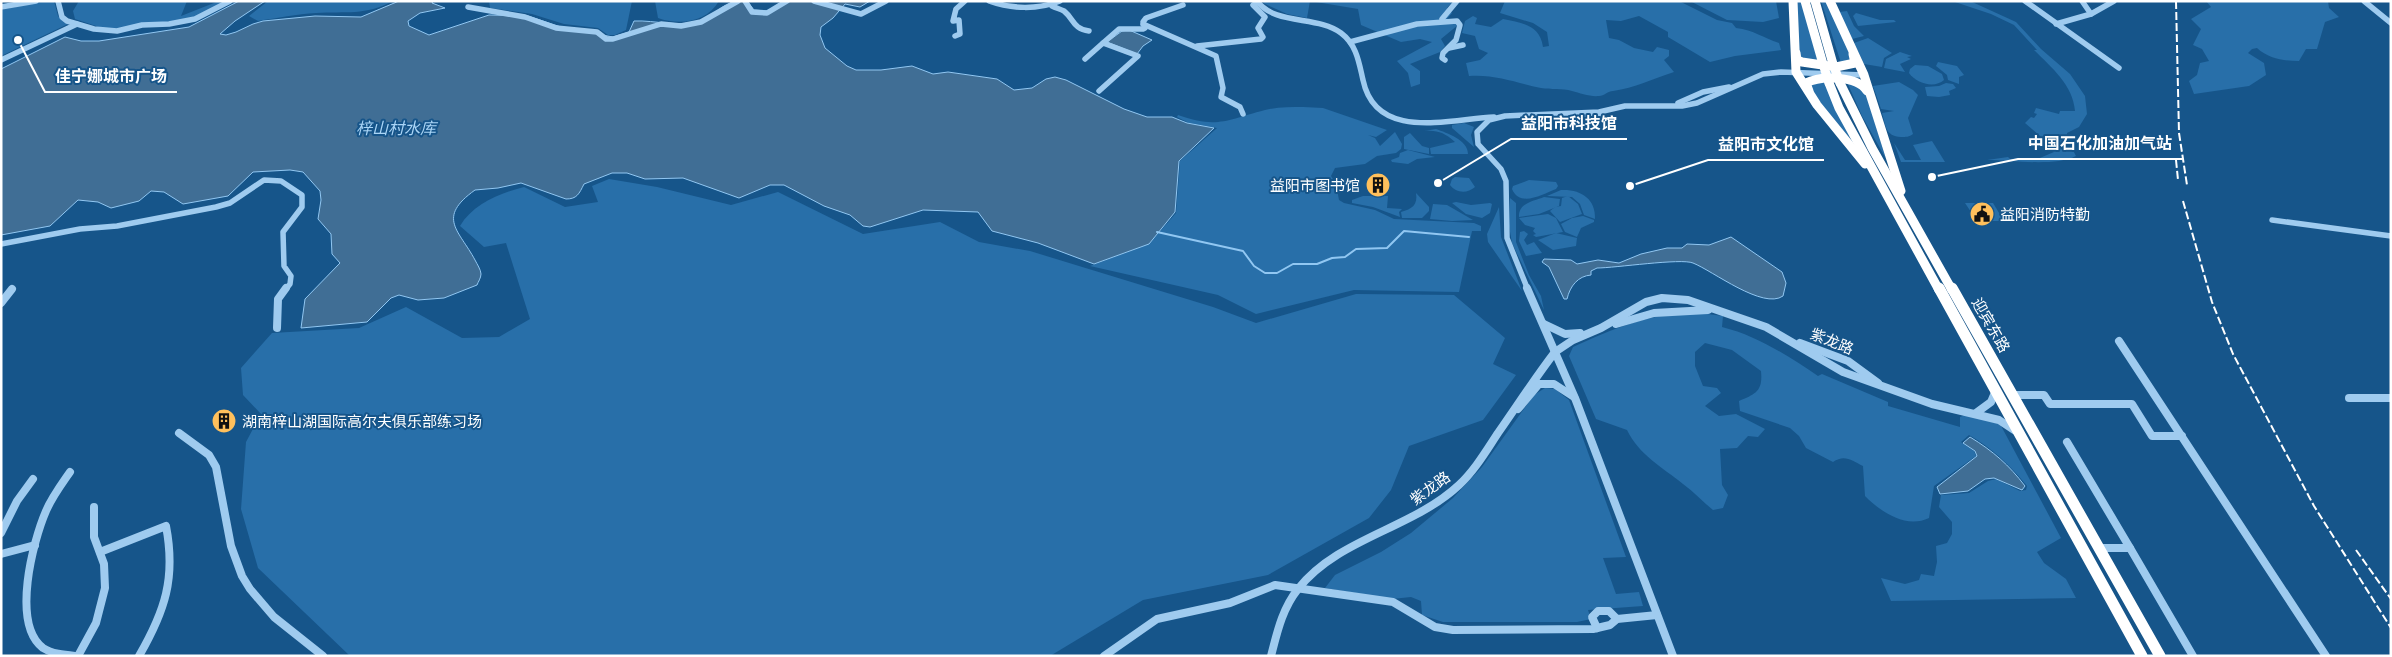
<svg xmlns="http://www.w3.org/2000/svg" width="2392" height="657" viewBox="0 0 2392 657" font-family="Quicksand,'Noto Sans SC',sans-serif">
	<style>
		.green { fill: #286fa9 }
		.water { fill: #406e95; stroke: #91c7f2 }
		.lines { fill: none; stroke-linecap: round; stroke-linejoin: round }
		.stream { stroke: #91c7f2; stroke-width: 2 }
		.minor-far1 { stroke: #9fcbef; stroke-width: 5.5 }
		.minor { stroke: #9fcbef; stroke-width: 8 }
		.highway-far1 { stroke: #fff; stroke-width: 9 }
		.highway { stroke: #fff; stroke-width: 11 }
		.rail { stroke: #fff; stroke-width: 2; stroke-dasharray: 8 3; stroke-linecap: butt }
		.highway-bridge { stroke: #fff; stroke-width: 9 }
		.labels { text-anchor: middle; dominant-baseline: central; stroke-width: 4; stroke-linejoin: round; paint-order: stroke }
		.poi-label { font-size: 15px; fill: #fff; stroke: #16558a; text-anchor: start }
		.street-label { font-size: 15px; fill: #fff; stroke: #16558a }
		.water-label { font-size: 16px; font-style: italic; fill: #aad5f6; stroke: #16558a }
		.leader { fill: none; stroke: #fff; stroke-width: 2 }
		.callout-dot { fill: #fff; stroke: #16558a; stroke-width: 2 }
		.callout-label { font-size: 16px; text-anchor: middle; font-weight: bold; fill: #fff; stroke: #16558a; stroke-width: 4; stroke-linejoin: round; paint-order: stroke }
	</style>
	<rect width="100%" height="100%" fill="#16558a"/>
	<!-- green -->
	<g class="green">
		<polygon points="45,1 54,1 58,16 68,24 1,56 1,10"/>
		<polygon points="79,1 187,1 181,16 219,1 228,1 195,18 116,29 105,29 75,19 73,11"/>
		<path d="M268,1h125c-28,15 -47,10 -77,12 -19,1 -39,5 -58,8l-9,-5z"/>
		<polygon points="489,1 632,1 626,30 615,35 608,35 598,28 564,24 532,14 490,8"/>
		<path d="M655,1h64c-12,21 -39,25 -61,17z"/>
		<polygon points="1266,1 1453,1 1447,8 1452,13 1447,19 1458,25 1441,39 1445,46 1440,52 1410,64 1420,71 1420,84 1411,87 1408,73 1397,61 1432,42 1420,39 1401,42 1361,25 1358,9 1310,1 1307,18 1287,14 1263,3"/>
		<path d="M1505,1h174l38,19 15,3 4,5c18,2 27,10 43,15l2,7 -46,6 -25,6 -42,-25v-5l-29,-16 -18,5 -15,-1 3,18 10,2 15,8 19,4 4,-5 12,3v6l-5,4 10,12c-22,7 -39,16 -61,19 -5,0 -9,5 -14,5 -9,1 -19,-3 -27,-5 -10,-3 -21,-1 -31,-3 -24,-5 -46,-14 -72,-12l-3,-13 14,-3 8,-7 -9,-4 -4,-13 -13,-3 3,-12 8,-5 4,2 -2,6 16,3 12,-8c20,4 37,6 40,28l6,-1 -2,-14 -14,-9 -33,-10z"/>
		<polygon points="1690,1 1776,1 1779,18 1763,22 1727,20"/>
		<polygon points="1795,1 1801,1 1819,65 1799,60"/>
		<polygon points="1821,1 1827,1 1854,61 1842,66"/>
		<path d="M1952,1h18l46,21 25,27 29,25 15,22 2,18 -8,13 -12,6v6l9,17c-22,11 -64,4 -89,4l21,-3 2,2 22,-1 3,2 19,-8 -10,-9 3,-1 -22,-19 6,-6 3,1 3,-4 -3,-1 2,-5 23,6 1,-3h15c-2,-26 -23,-43 -41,-61h3l-23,-25 -23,-11z"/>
		<path d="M2206,1h122l1,7 10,9 -14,5 -8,27h-11l-7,12c-15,0 -30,-2 -42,-13l-5,1 -4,4 16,10 2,12 -17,11 -55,8 -5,-13 8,-6 3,-12 9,-2 -7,-12 -9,-4 8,-16 -10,-10 20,-12z"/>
		<polygon points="1847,11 1854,26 1864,36 1852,39 1839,12"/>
		<polygon points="1856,13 1880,20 1894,20 1896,22 1858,26 1853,16"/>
		<polygon points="1868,38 1892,53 1884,58 1882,67 1864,64 1854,43"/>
		<polygon points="1900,52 1912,56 1907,57 1911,59 1900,64 1905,72 1884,68 1886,59"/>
		<polygon points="1938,62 1957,66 1964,75 1959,77 1959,84 1948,80 1947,75 1936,66"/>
		<path d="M1915,65l13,1 14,8 2,6c-10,9 -28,3 -35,-7l1,-4z"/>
		<polygon points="1823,80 1854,144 1808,87"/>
		<polygon points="1847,82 1864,87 1886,159 1862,116"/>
		<path d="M1899,82l14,8 5,5 -10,23 5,16c-4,3 -7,3 -12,3 -16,-1 -15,-11 -19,-24l12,-2 -13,-2 -8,-23z"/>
		<polygon points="1946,83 1953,84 1956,88 1949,91 1950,95 1939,97 1927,96 1925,87 1939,86"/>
		<path d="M1303,107l20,1 64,22 -11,7 -8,-2 7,3 5,8 15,-14 7,12 -1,5 -5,4 -19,3 -12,8 -30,4 -4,8 5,8 3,16 5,3 31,7 19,9 80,4 7,3v5h-9l-13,61 -105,-2 -98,24 -38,-19 -128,-29 59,-22 27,-31 4,-52 37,-33 -28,-5 -12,-6 1,-2c39,14 49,5 87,-5 12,-3 26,-3 38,-3z"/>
		<polygon points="1464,123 1474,127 1471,135 1474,147 1452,128 1452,125"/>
		<path d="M1436,129c11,4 32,11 32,25h-37l-1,-6 25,-6c-12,-11 -21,-13 -37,-10z"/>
		<polygon points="1410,133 1422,146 1429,148 1429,154 1404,149 1404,137"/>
		<polygon points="1932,141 1945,162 1901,162 1894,143 1905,160 1921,160 1913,145"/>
		<polygon points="1408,150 1435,157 1417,159 1408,164 1392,162 1391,160 1399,157 1400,153"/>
		<path d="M1455,177l14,1 6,9c-8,7 -19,6 -25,-2l2,-6z"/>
		<path d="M609,179l48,8 74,18 47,-13 85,42 77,-12 39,20 51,9 183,56 43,16 100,-29 98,1 51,43 -12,26 23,11 -33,45 -74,26 -18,44 -22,28 -101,57 -125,25 -93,56h-700l-92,-88 -17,-59 5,-67 15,-28 -18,-19 -2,-27 31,-35 87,-5 47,-21 56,31 37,-1 31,-18 -24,-76 -22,4 -24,-21c13,-22 40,-33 64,-39l41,20 33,-5 -6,-16z"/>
		<path d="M1529,180l27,2 2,4 -2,3c-13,5 -36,19 -44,0l1,-3z"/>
		<path d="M1561,190c20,-1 35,9 34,29l-11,-4 -4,-11 -8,-7 -25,-1z"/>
		<path d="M1416,193l13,14v4l-7,7h-20l-1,-6c11,-3 17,-7 15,-19z"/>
		<polygon points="1363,196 1388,196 1387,208 1402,209 1399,212 1400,217 1373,207 1352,203 1352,200"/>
		<polygon points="1568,196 1578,204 1582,214 1560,222 1550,211 1555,207 1561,206 1562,198"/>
		<path d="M1544,197l16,2 -1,7 -20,8 -20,3c-1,-14 15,-16 25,-20z"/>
		<polygon points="1510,198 1516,203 1516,242 1529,275 1541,296 1544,310 1512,243 1509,226"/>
		<polygon points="1456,202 1471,205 1490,203 1492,204 1490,213 1482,218 1466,214 1452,203"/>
		<polygon points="1965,203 1979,203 1991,221 1977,221"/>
		<polygon points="1980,203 1993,203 2004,221 1992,221"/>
		<polygon points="1433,204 1447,205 1473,220 1452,221 1430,219"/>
		<polygon points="1499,207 1501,237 1522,291 1488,242 1487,234"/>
		<polygon points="1548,214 1556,218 1563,232 1536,237 1533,235 1536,234 1533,231 1535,228 1525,225 1519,218"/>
		<polygon points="1583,216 1594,220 1594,222 1581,228 1577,237 1565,232 1561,224 1572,218"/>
		<polygon points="1524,231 1528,234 1524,240 1527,245 1534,242 1542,253 1526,256 1519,241 1520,232"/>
		<polygon points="1556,233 1577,238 1576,246 1553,250 1538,240"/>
		<path d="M1692,312l31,4 -1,11c36,9 66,29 96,49l4,-2 66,28v4l72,21v-10l5,-2 34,7 62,116 -24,14 7,11 22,16 10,19 -185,3 -10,-23 24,6 14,-4 2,-6 13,2 3,-14 -1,-16 11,-3 5,-9v-12l-13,-15 2,-12 28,-2 19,-12 8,-2 24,12 6,-1 1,-4c-18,-22 -34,-37 -58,-51l-8,7 13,9 2,5 -42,30 -5,32c-23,11 -48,-6 -64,-22l-2,-30c-11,-6 -19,-12 -30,-4l-27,-14 -7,-12 -9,-8 -50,-17 -1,-10c17,-7 24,-10 22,-30l-29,-21 -27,-7 -10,9v14l8,20 14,2 4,5 -16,13 14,10 17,-2 29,15 -7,8 -10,-1 -11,12 -17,1 2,36 6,10 -5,13 -10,2c-10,-8 -19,-18 -30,-26 -21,-17 -44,-29 -56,-54l-31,-11 -27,-63 4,-9c39,-18 76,-33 119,-35z"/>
		<polygon points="1545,388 1555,389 1569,400 1626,557 1603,558 1616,594 1639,592 1643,606 1588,610 1591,619 1577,622 1443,622 1422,615 1421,601 1411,597 1392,599 1325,588 1335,575 1381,552 1411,533 1453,498 1482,467 1534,395"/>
	</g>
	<!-- water -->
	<g class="water">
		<path d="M239,1h26l-30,20 -15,13 6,1 10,-3 17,-8 10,-3 52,-5 46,1 38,-16h34l-1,2 13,5 -25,5 -12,8 1,5 20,9 60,-20 39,1 33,11 52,10 16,-5 5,-11c21,-1 46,7 67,-1 20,-8 20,-19 46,-19l7,9 13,1 18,-10h85l-10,6 -15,-3 -12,14 -12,9 -1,8 5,13 22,18 9,4h25l31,-4 21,8 15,-2 49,7 17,11 18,-2 14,-9 9,-2 11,3 58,29 23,8h25l15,6 27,5 -35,33 -4,51 -26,32 -55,20 -56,-21 -46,-12 -14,-19 -55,-2 -53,17 -7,-1 -13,-11 -26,-9 -40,-21h-14l-31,13 -56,-20 -38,1 -18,-6h-15l-28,11c-5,10 -7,15 -18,15l-45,-16 -23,5 -23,2c-39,28 -16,40 0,70 2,4 6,10 6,14 0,4 -3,8 -4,11l-33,13 -26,2 -19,-5 -8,3 -24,24 -66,6 4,-29 35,-36 -8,-9 -1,-20 -13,-15 3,-19 -1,-9 -17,-19 -13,-2 -37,2 -25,24 -45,8 -19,-12 -13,-1 -12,10 -28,7 -13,-6 -20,-2 -28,26 -49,9v-166l64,-32 16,4h18l90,-14z"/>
		<polygon points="1129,30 1152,40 1143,46 1137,54 1107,42 1122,31"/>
		<path d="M1731,237l51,35 4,11 -3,13c-20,14 -70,-25 -90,-33 -12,-5 -78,5 -96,5l-6,3v4c-13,1 -21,11 -24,24h-3l-15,-32 -7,-5 2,-3 27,1 6,4 21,-4 21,3 22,-9 26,-6h15l5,-4 22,1z"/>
		<path d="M1970,437c23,14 39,28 55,49l-3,4 -28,-12 -9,1 -17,12 -28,3 -3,-7 40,-31 -2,-5 -12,-8z"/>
	</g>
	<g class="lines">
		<!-- stream -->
		<polyline class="stream" points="1157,232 1243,251 1254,266 1265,273 1277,273 1293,264 1317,264 1332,258 1345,257 1356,249 1387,248 1404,231 1469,237"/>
		<!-- minor-far1 -->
		<g class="minor-far1">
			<polyline points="58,1 62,17 67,21 94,29 117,31 142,25 169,24 195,19 230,1"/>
			<polyline points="745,1 752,12 767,13 787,1"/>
			<polyline points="814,1 861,14 886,1"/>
			<path d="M989,1c22,8 49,9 71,0"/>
			<path d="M1257,1c19,25 60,14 84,32 16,12 18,30 22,47 13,62 87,39 131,37"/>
			<polyline points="2025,1 2119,68"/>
			<polyline points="2082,1 2091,14"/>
			<polyline points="2364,1 2391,23"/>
			<path d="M1052,6c4,2 8,3 12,5 10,8 9,18 25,20"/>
			<polyline points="1,7 36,1"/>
			<polyline points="468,7 525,17 556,28 597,32 606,39 613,39 661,24 681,26 701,22 738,1"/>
			<polyline points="1442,19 1457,1"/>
			<polyline points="1143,24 1216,56 1223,88 1221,97 1240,107 1243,114"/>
			<polyline points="2056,24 2091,14 2114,1"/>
			<polyline points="955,36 960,34 959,20 953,21 956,9 965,1"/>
			<polyline points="1350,42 1417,24 1457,21 1460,25 1456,40 1443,53 1442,58 1445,60"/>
			<polyline points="1103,43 1119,29 1143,29 1145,28 1143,22 1146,18 1183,5"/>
			<polyline points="1197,46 1261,39 1263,37 1258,28 1265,17 1253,5 1257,3"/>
			<polyline points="1449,48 1463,45"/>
			<polyline points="1085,59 1103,43 1138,56 1099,91"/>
			<polyline points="1,60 77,24"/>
			<polyline points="1678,103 1703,92 1729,87"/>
			<polyline points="1530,119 1565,121 1600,114"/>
			<polyline points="2272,220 2391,236"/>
			<polyline points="1,244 80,229 117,226 216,207 230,203 264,180 281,181 302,195 302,207 283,232 284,266 291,276 290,284 285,290"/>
			<polyline points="1528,290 1507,238 1506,181 1501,169 1478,144 1477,132 1489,120 1505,116 1599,112 1625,106 1682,106 1697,103 1763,74 1781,72 1864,75"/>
		</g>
		<!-- minor -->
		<g class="minor">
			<polyline points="1527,288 1575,398 1673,656"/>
			<polyline points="1,303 12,289"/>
			<polyline points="1544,324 1565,334 1580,333"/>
			<polyline points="1616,324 1654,313 1708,310"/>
			<polyline points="277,328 278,299 286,288"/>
			<polyline points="2119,341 2326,656"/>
			<polyline points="1800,343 1848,361 1878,383"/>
			<polyline points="2013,395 2044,395 2050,404 2132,404 2152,436 2182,436"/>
			<polyline points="2349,398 2391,398"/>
			<polyline points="1518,409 1539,384 1554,384 1574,397"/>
			<polyline points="1976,413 1991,402 1996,390"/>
			<polyline points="179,433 209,455 216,467 231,546 242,576 250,589 274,617 323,656"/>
			<polyline points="2067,442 2130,548 2099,548"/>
			<path d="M70,472c-9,13 -18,25 -24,39 -13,30 -35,113 -3,137 9,6 22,7 33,8"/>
			<polyline points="1,533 17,501 33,479"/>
			<polyline points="2130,548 2193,656"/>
			<path d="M100,552l66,-26c10,52 -1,85 -27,130"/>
			<polyline points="1,554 35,545"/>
			<polyline points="1597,628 1592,617 1598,611 1609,611 1617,619"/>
			<polyline points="78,656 96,623 105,588 104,564 94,537 94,507"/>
			<polyline points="1104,656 1157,619 1230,603 1275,585 1393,602 1435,627 1453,630 1593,629 1610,625 1617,619 1657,615"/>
			<path d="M1271,656c6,-23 11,-47 27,-67 40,-51 114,-60 161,-104 16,-15 27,-34 39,-52 19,-27 37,-55 57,-81l18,-12 28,-12 45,-26 16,-4 26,2 78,27 77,45 89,32 67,16 15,10"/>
		</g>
		<!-- highway-far1 -->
		<g class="highway-far1">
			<polyline points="1793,1 1796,72 1817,105 1865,164"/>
			<polyline points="1805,1 1823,64"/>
			<polyline points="1815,1 1833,64"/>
			<polyline points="1830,1 1864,75 1901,191"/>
			<polyline points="1796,53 1797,60 1802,62 1836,67 1855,63 1853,54"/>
			<polyline points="1829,83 1839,108 1939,290"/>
			<polyline points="1840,83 1872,148 1952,290"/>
			<path d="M1809,91l-3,-8c15,-8 52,-7 61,8"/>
		</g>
		<!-- highway -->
		<g class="highway">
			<polyline points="1939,288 2142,656"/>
			<polyline points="1952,288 2160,656"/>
		</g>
		<!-- rail -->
		<g class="rail">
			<polyline points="2176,1 2179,133 2187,185"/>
			<polyline points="2176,160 2178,180"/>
			<polyline points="2183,201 2212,302 2233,354 2314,506 2391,628"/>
			<polyline points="2356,550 2391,599"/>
		</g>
		<!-- highway-bridge -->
		<g class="highway-bridge">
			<polyline points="1823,64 1829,83"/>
			<polyline points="1833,64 1840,83"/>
		</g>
	</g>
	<!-- icons -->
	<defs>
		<symbol id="building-disc" viewBox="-11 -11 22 22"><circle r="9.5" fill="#ffc05c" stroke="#16558a"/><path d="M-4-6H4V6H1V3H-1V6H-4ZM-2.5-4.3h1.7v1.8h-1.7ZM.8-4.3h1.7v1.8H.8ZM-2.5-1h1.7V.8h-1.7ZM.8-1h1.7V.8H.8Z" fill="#111"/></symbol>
		<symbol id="civic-disc" viewBox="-11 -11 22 22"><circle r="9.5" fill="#ffc05c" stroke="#16558a"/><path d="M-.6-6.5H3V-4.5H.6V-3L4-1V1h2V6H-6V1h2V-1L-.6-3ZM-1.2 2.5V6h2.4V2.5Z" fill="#111"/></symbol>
	</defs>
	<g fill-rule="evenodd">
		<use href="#building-disc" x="1364" y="171" width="28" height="28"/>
		<use href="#civic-disc" x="1968" y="200" width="28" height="28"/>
		<use href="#building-disc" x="210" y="407" width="28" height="28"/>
	</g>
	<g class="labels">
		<!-- poi labels -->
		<g class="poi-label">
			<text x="1360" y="185" text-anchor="end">益阳市图书馆</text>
			<text x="2000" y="214">益阳消防特勤</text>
			<text x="242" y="421">湖南梓山湖国际高尔夫俱乐部练习场</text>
		</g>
		<!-- street labels -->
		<g class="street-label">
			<text transform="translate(1991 325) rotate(60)">迎宾东路</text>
			<text transform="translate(1832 341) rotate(22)">紫龙路</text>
			<text transform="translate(1430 488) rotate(-36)">紫龙路</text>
		</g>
		<!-- water labels -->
		<g class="water-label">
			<text x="396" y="128">梓山村水库</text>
		</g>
	</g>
	<!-- callouts -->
	<path class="leader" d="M18 40L45 92H177M1438 183L1511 139H1627M1932 177L2018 159H2182M1630 186L1708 160H1824"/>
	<g class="callout-dot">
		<circle cx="18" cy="40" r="5"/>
		<circle cx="1438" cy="183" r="5"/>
		<circle cx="1932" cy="177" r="5"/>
		<circle cx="1630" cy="186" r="5"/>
	</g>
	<g class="callout-label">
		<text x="111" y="82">佳宁娜城市广场</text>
		<text x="1569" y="129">益阳市科技馆</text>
		<text x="2100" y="149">中国石化加油加气站</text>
		<text x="1766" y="150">益阳市文化馆</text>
	</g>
	<!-- border -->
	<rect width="2392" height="657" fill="none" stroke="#ffffff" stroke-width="5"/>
</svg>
